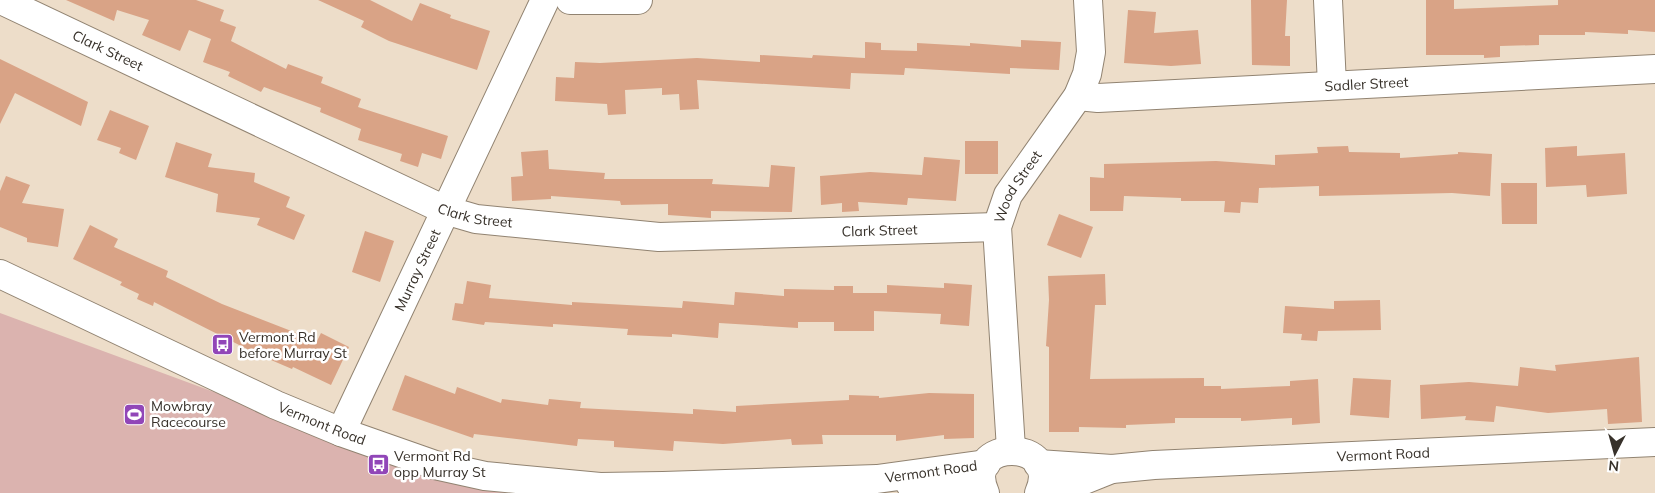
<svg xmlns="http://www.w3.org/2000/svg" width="1655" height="493" viewBox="0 0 1655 493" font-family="Mulish,sans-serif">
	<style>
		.green { fill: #dbb3af }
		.building { fill: #d9a386 }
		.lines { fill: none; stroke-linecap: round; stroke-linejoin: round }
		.minor-casing { stroke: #918371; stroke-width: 30 }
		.minor { stroke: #fff; stroke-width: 28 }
		.labels { text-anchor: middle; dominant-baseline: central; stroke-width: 5; stroke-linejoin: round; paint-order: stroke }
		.street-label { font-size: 14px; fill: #37312a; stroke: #fff }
		.poi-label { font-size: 14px; fill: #37312a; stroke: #fff; text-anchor: start }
	</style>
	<rect width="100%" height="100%" fill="#edddc9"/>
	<!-- green -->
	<polygon class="green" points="0,313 295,422 584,493 0,493"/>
	<!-- building -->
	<g class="building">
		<polygon points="66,0 196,0 224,10 220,21 236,27 231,41 286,69 288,64 323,77 321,83 361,99 358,107 448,136 441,159 422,153 418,167 400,161 402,154 358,140 361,129 320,112 321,108 264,87 261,92 228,76 230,72 203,62 211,39 189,30 180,51 142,35 149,20 117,10 114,21"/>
		<polygon points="318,0 370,0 412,21 420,3 451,15 450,18 490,31 477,70 389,41 361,27 364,21"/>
		<polygon points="1251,0 1287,0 1285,36 1290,36 1290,66 1252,65"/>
		<polygon points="1426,0 1454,0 1454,9 1558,5 1558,0 1655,0 1655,32 1628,30 1628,34 1585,32 1585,35 1539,35 1539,45 1500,46 1500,57 1484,58 1484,55 1426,55"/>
		<polygon points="1128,10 1156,12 1154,33 1198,30 1201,64 1171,66 1124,63"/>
		<polygon points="1021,40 1061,42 1059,70 1010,68 1010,74 905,68 904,75 851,73 850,89 697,80 699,109 680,110 679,94 662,95 662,88 625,90 626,114 608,115 607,104 555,101 556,77 574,78 575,62 600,63 697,58 760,62 760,55 812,58 813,55 865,58 865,42 881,43 881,50 917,51 917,43 970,46 970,43 1021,47"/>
		<polygon points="0,59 88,102 81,126 15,93 0,124"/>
		<polygon points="110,110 149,126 136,160 119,153 121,148 97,140"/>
		<rect x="965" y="141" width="33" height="33"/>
		<polygon points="176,142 212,154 208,167 255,173 254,182 290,197 286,207 305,215 294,240 257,225 260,218 216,212 218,194 165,177"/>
		<polygon points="1348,146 1349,152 1400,153 1400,158 1458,154 1458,152 1492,154 1490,196 1452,193 1319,196 1319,186 1259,188 1258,203 1241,202 1240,213 1224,212 1225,201 1181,201 1181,198 1124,196 1123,211 1090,211 1090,177 1104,178 1104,164 1216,161 1275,165 1275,155 1318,153 1317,147"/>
		<polygon points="1577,146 1577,156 1625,153 1627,194 1587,197 1586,185 1546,187 1545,148"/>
		<polygon points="548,150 549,169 605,173 604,179 713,179 712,184 769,187 771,165 795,167 792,212 711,211 711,218 668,215 668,204 621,205 620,201 551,196 551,199 512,201 511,177 523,176 521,152"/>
		<polygon points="924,157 960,160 956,201 908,198 907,205 858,202 859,211 842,212 842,203 821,205 820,176 870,172 922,175"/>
		<polygon points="6,176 30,185 22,203 64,209 58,247 27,242 27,238 0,227 0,191"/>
		<polygon points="1501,183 1537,183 1537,224 1502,224"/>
		<polygon points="1059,214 1093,227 1081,258 1047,245"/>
		<polygon points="90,225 118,239 114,247 168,271 166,277 222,304 317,341 321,333 349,347 331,385 293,367 292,369 257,354 154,302 153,306 137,299 139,294 120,285 122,282 73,259"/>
		<polygon points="365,231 394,241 380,282 352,272"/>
		<polygon points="1105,274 1106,305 1095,305 1090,379 1204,378 1204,386 1221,386 1221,389 1290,386 1290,381 1318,379 1320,423 1292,425 1292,418 1241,421 1241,418 1175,418 1175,423 1126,425 1126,428 1079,427 1079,432 1049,432 1049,347 1046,346 1049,300 1048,276"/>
		<polygon points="467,281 491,285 489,298 572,305 572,302 682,308 683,301 734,305 735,292 784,296 784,289 834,290 834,286 853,286 853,293 887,293 887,285 944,288 944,283 972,285 969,326 940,324 941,314 874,311 874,331 834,331 834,322 798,322 798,328 719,323 718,338 672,334 672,337 627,335 628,329 553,324 553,327 485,322 484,325 452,320 455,303 463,304"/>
		<polygon points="1380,300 1381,330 1318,331 1317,341 1301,340 1302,334 1283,333 1285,306 1334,309 1334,301"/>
		<polygon points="1639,357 1642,422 1608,424 1607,409 1548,413 1496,406 1494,422 1465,420 1466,416 1421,419 1420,385 1469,382 1518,386 1520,367 1556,371 1555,365"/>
		<polygon points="405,375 455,394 457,387 501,403 502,399 548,405 549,399 581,402 580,408 693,414 693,409 736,412 736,406 849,400 849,395 879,396 879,398 929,393 974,394 974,438 944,439 944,435 896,441 896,435 822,435 823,444 792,445 791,439 723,444 674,441 673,451 614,447 614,441 578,439 577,446 474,434 473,438 392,410"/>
		<polygon points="1353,378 1391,380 1389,418 1350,415"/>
	</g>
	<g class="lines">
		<defs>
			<g id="minor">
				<path id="s1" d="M1,0l444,210 31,9 183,18 338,-10"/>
				<polyline points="570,0 638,0"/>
				<polyline points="1328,0 1332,85"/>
				<path id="s2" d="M1078,96l20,2 557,-29"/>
				<path id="s3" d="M0,274l276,131 65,27 94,33 50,11 115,11 63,-1 214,-7 109,-15"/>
				<path id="s4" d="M341,432l204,-432"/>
				<path id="s5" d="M1011,449l-14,-222 11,-32 70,-99 9,-22 4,-22 -3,-52"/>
				<path id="s6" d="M1038,464l74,5 42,-4 501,-23"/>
				<polyline points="910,484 984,493"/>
				<path d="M985,493c-25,-56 79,-56 54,0"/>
				<polyline points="1052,493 1109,470"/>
			</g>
		</defs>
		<!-- minor casing -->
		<use href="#minor" class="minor-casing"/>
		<!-- minor -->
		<use href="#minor" class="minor"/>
	</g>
	<!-- icons -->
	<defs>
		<symbol id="bus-square" viewBox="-11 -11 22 22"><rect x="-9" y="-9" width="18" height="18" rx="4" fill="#9146b8" stroke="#fff"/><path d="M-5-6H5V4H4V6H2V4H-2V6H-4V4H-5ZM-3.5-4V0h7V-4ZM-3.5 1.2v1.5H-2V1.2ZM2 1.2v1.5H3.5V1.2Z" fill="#fff"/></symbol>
		<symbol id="stadium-square" viewBox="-11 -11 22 22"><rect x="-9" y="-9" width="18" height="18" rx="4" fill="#9146b8" stroke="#fff"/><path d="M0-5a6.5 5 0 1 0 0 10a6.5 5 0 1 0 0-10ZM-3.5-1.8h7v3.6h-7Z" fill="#fff"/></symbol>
	</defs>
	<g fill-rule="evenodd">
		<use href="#bus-square" x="210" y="332" width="25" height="25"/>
		<use href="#stadium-square" x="122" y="402" width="25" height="25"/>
		<use href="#bus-square" x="366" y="452" width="25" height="25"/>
	</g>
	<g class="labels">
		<!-- street labels -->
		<g class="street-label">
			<text stroke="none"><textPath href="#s1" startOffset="118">Clark Street</textPath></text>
			<text stroke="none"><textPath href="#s2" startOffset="289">Sadler Street</textPath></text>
			<text stroke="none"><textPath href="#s5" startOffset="268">Wood Street</textPath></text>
			<text stroke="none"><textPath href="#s1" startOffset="522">Clark Street</textPath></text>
			<text stroke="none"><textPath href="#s1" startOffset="928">Clark Street</textPath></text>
			<text stroke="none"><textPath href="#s4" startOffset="179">Murray Street</textPath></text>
			<text stroke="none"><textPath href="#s3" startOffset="355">Vermont Road</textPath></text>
			<text stroke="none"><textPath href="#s6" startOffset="346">Vermont Road</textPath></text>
			<text stroke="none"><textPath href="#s3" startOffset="974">Vermont Road</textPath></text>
		</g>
		<!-- poi labels -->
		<g class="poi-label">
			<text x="239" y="337">Vermont Rd<tspan x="239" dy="16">before Murray St</tspan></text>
			<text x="151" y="406">Mowbray<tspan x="151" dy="16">Racecourse</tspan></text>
			<text x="394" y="456">Vermont Rd<tspan x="394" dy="16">opp Murray St</tspan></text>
		</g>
	</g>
	<!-- north arrow -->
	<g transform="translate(1615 453) rotate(186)" stroke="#ffffff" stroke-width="4" paint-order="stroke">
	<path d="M0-4L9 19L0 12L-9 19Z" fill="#37312a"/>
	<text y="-8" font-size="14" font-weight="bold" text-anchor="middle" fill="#37312a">N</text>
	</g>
</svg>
